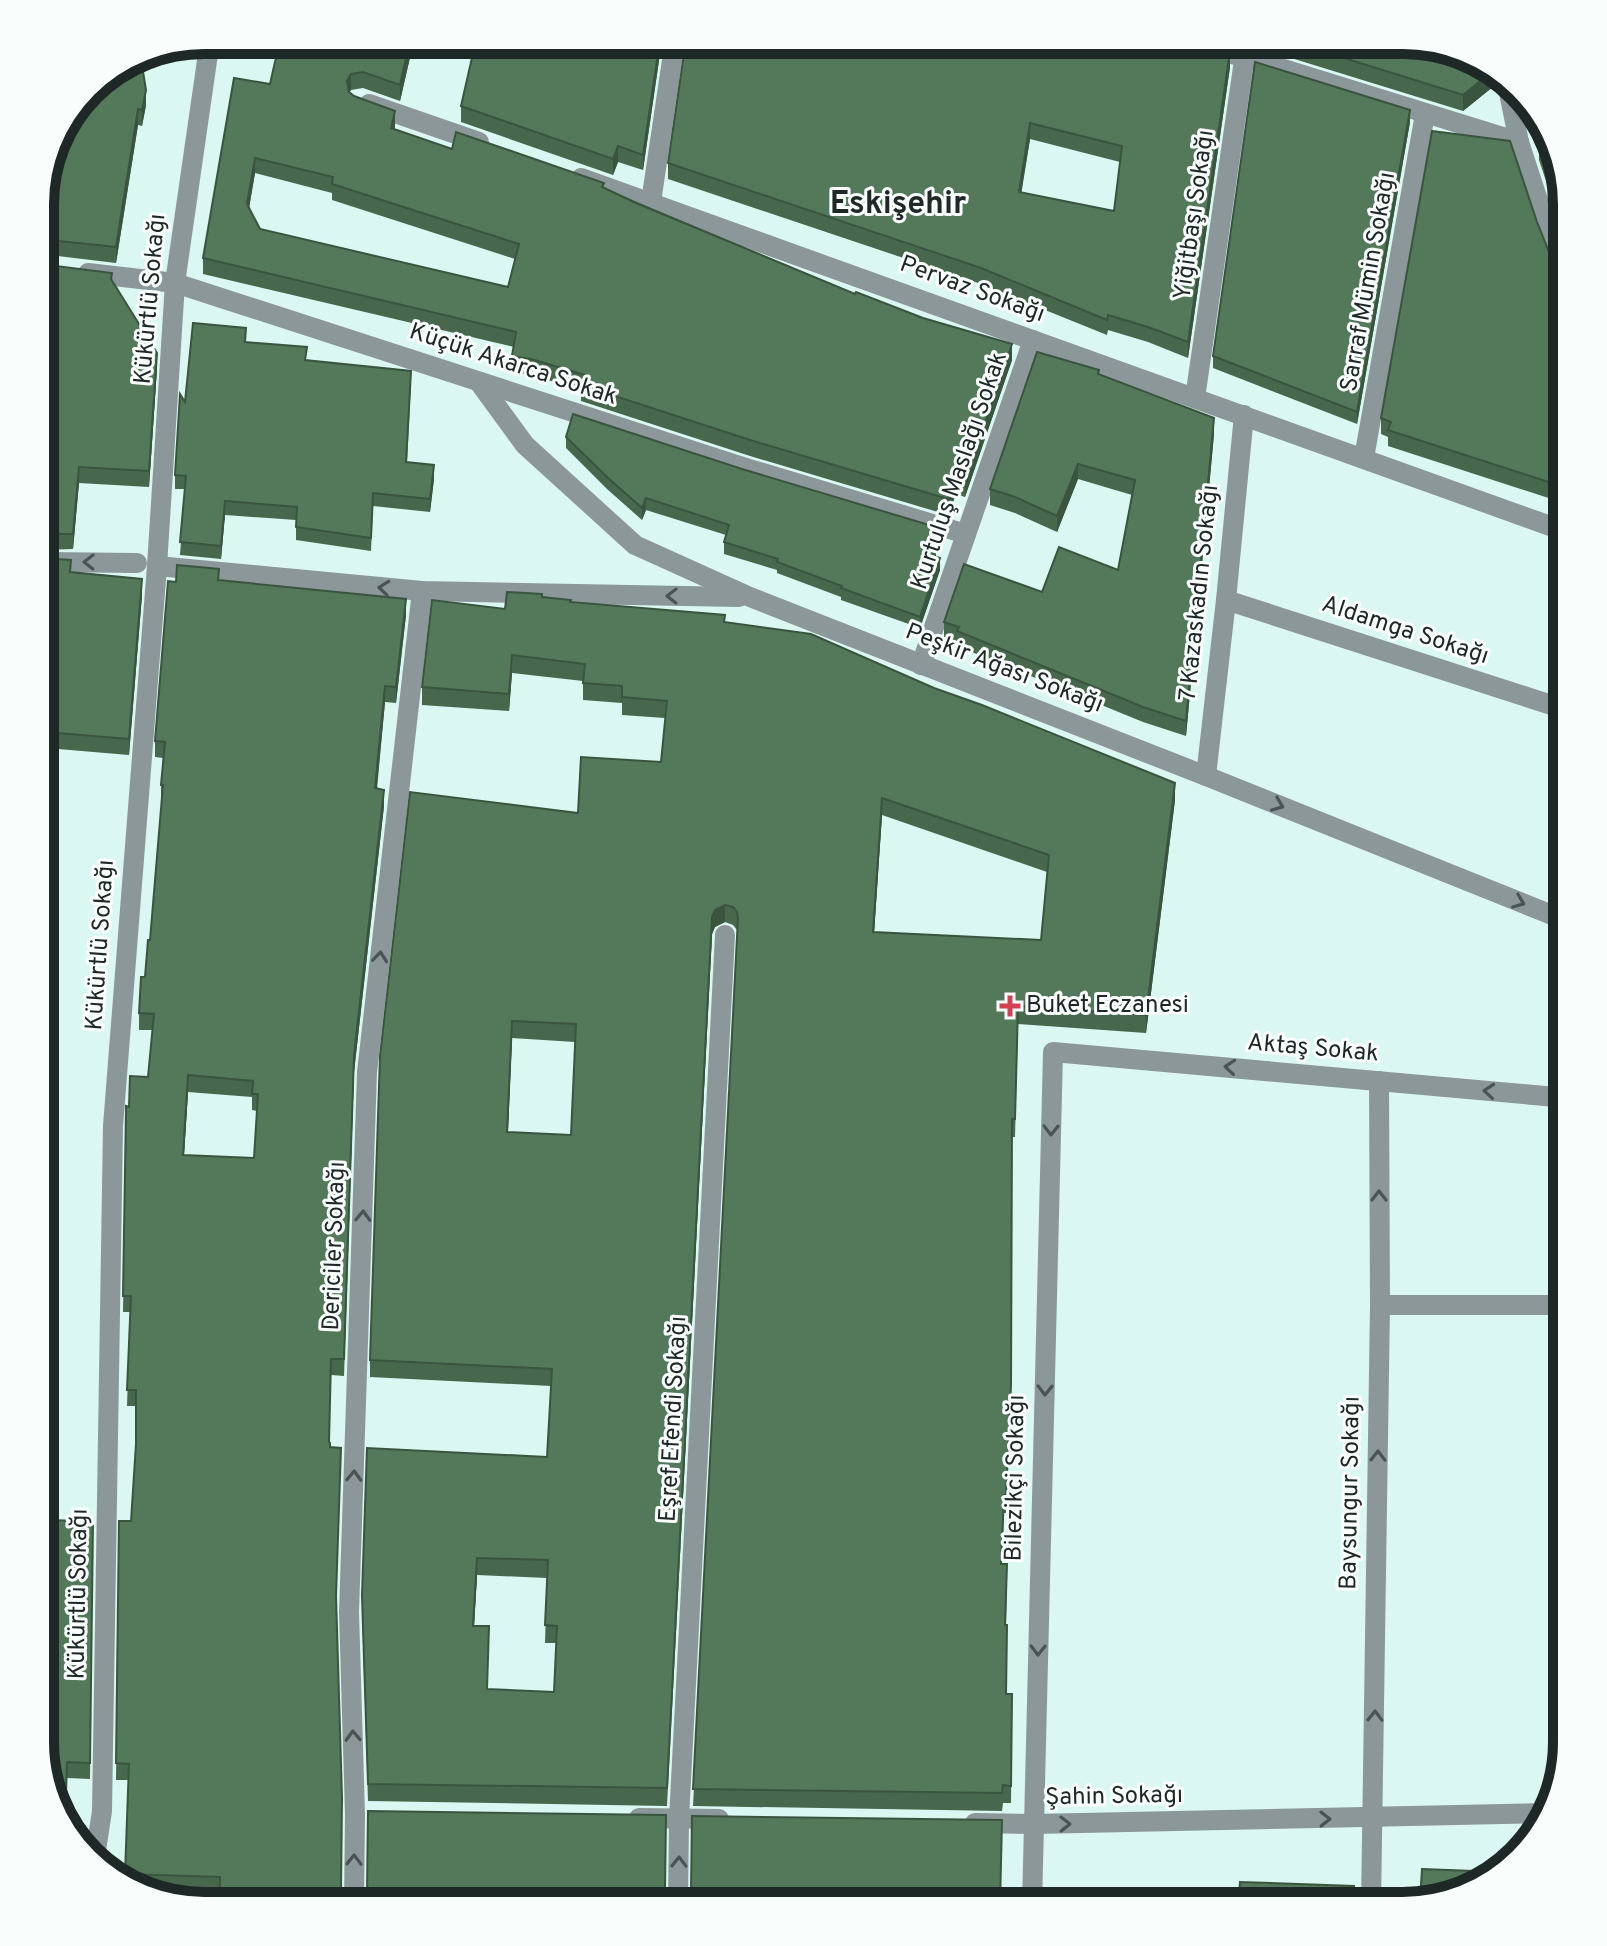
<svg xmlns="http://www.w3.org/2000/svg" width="1607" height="1946" viewBox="0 0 1607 1946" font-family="Overpass,sans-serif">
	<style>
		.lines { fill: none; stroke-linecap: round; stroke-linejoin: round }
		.street { stroke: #8c979a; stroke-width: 20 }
		.wall { fill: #47684d; fill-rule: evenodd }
		.shaded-wall { fill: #3a553f }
		.building { fill: #53795a; stroke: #3a553f; stroke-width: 2; fill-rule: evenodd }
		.oneway { stroke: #4a5454 }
		.poi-dot { fill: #d24151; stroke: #f9fefd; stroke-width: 3 }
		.labels { text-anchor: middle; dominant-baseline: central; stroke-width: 6; stroke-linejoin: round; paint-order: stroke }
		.street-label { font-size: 24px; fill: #1e2826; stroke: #f9fefd }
		.poi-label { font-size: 24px; fill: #1e2826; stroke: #f9fefd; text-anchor: start }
		.district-label { font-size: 32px; font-weight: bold; fill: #1e2826; stroke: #f9fefd }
		.rim { fill: none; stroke: #1e2826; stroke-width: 10 }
	</style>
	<rect width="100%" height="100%" fill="#daf7f1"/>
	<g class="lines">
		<!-- street -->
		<g class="street">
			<polyline points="1165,40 1245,57 1519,142"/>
			<polyline points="1507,83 1519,142 1549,234 1567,278"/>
			<polyline points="369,104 479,142"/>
			<polyline points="581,178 1567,532"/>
			<polyline points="651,202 675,40"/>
			<polyline points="88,273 175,283 746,468 966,534"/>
			<polyline points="479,382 525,445 635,545 750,597 1206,776 1567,921"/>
			<polyline points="1195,398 1247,40"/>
			<polyline points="1364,458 1425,114"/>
			<polyline points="45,562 137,563"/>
			<polyline points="157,566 422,591 739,597"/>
			<polyline points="1226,600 1567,710"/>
			<polyline points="921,665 1033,340"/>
			<polyline points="1206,776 1226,600 1244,415"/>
			<polyline points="1380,1305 1567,1305"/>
			<polyline points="639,1818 719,1819"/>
			<polyline points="975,1823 1033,1824 1550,1813"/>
			<polyline points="95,1857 102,1811 113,1126 157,566 175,283 210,40"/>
			<polyline points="354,1906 355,1814 349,1612 367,1072 422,591"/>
			<polyline points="678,1906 679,1819 725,935"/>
			<polyline points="1032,1906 1053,1052 1567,1098"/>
			<polyline points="1371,1906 1380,1305 1379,1081"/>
		</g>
	</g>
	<!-- wall -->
	<g class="wall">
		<path d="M414,40l-14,61 -37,-13 -12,2 -2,3 46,33 -1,4 58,19 152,39 408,172 -47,137 -9,-3 -8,21 -198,-59 -169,-55v-11l-50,-15 -19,-3 2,-25 -311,-73v-16l67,-174zM255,173l77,20v7l183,59 -7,28 -248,-58 -11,-21z"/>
		<polygon points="662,40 643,170 618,162 613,175 461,122 461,106"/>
		<polygon points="1259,40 1413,40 1485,62 1498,74 1495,78 1494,86 1463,111 1259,48"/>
		<path d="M1230,67l-42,291 -40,-16 -40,-12 -1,5 -126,-51 -313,-105v-16zM1030,139l90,23 -6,49 -93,-19z"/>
		<polygon points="146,105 142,126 138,125 116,263 41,254 40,193 57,131"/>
		<polygon points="1537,111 1539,112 1567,203 1567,244 1539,160 1539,145 1542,145 1542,139 1544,139"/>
		<polygon points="1410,122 1357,424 1213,368 1213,356"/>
		<polygon points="1537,222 1555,267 1560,273 1567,275 1567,504 1388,446 1388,437 1381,434 1381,418"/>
		<polygon points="40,264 112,280 157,368 149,487 79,483 73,549 40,550"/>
		<polygon points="246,342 307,360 411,384 407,463 434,479 430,512 373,506 371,551 296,540 296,520 225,515 221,559 180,555 185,489 175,489 175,475 185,402"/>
		<polygon points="1099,375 1214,434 1186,736 1143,722 957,646 957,642 944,637 944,622 1118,570 1132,495 1078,479 1057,532 1015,513 990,505 990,489"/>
		<polygon points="566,437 939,539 936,548 936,557 940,570 920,628 841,600 841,597 777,573 777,570 724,554 724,542 726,535 646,510 642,520 607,489 566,448"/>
		<polygon points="40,558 71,572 142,595 129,755 58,749 54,799 41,798 40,811"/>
		<path d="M219,580l187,35 -10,88 -11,-1 -8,87 7,17 -30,266 -10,304 -13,-1 -2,67 7,163 5,285 1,5 5,5 6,3 312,-13 2,7 10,6 677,3h-1135v-13l-81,-3 -7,-1 -6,-5 4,-104h-13l3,-259h12l5,-77v-38h-9l3,-94h-7l3,-202 22,-33 4,-47h-13v-17l11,-73 12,-139h-1v-16l2,-27 -8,-1v-16l21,-159zM188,1092l64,5v13l5,1 -3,47 -70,-3z"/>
		<path d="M542,597l29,5 154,20 450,178 -29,233 -128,-9 -3,113h-3l-1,266 -5,110h-2l-2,51 5,18 -1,43 1,69h5l-1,109h-8l-1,8 -309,-5 44,-876 -4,-5 -8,-3 -10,5 -3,7 -45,872 -299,-5 -6,-189 185,-155 4,-71 -181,-9v-17l208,-547 83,-51 4,-44 -43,-3v-12l-39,-3v-19l-71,-8 -3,38 -87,-6v-18l83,-78zM882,815l165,57 -6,68 -167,-8zM512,1038l63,4 -4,93 -63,-3zM477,1575l70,3 -2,65h11l-2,49 -66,-3 -14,-63z"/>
		<polygon points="40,865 51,881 51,894 55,910 51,979 41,979"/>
		<polygon points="40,1092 55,1108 53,1154 40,1153"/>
		<polygon points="93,1521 90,1779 67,1778 40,1743"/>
	</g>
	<!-- shaded-wall -->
	<g class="shaded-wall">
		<polygon points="410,40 414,40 400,101 400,85"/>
		<polygon points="660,40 662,40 643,170 643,155"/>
		<polygon points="1230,51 1230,67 1188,358 1188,342"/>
		<polygon points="1494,70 1498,74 1495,78 1494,86 1463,111 1463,95"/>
		<polygon points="351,74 351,90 347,96 347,81"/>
		<polygon points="146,90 146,105 142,126 142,110"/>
		<polygon points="138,109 138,125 116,263 116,247"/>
		<polygon points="1410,110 1410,122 1357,424 1357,412"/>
		<polygon points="395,111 395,126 391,144 391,128"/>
		<polygon points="1030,123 1030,139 1019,208 1019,192"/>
		<polygon points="618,146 618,162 613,175 613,159"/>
		<polygon points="255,158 255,173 247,220 247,204"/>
		<polygon points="1012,344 1012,360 965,497 965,481"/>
		<polygon points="157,353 157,368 149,487 149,471"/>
		<polygon points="1214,418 1214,434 1186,736 1186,721"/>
		<polygon points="1078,464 1078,479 1057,532 1057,516"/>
		<polygon points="434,465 434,479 430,512 430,499"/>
		<polygon points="79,467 79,483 73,549 73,534"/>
		<polygon points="956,478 956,494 948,515 948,499"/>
		<polygon points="646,498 646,510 642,520 642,508"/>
		<polygon points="225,501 225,515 221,559 221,546"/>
		<polygon points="939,528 939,539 936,548 936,559 933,567 932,546"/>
		<polygon points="940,558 940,570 920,628 920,617"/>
		<polygon points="142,579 142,595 129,755 129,739"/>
		<polygon points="406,599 406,615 396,703 396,687"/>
		<polygon points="512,655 512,673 509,711 509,694"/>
		<polygon points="385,686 385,702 375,805 375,788"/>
		<polygon points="58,733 58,749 54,799 54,783"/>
		<polygon points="1175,783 1175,800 1146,1033 1146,1015"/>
		<polygon points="384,790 384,806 354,1072 344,1376 354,1055"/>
		<polygon points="882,798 882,815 873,949 873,932"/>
		<polygon points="55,895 55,910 51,979 51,964"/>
		<polygon points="725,905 725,922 715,927 712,934 667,1806 712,917 715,910"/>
		<polygon points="512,1021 512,1038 507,1149 507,1132"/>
		<polygon points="188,1075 188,1092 183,1171 183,1155"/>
		<polygon points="477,1558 477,1575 473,1643 473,1626"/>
	</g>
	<!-- building -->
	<g class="building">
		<path d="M280,40h130l-10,45 -37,-13 -12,2 -4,7 2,11 5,4 41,15 -4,17 61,21 4,-17 148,51 -2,4 34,16 219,91 1,-2 67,26 89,26 -47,137 -9,-3 -8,21 -198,-59 -169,-55 4,-10 -54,-16 -19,-3 4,-24 -313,-74 31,-180 36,6zM255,158l78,19 -1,7 187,60 -11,43 -248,-58 -13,-25z"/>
		<polygon points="476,40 660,40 643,155 618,146 613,159 461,106"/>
		<path d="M686,40h492l52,11 -42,291 -40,-15 -40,-12 -1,5 -126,-52 -313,-105zM1030,123l92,23 -8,65 -95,-19z"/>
		<polygon points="1286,40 1413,40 1485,62 1494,70 1463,95"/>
		<polygon points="140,53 146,90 142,110 138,109 116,247 40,239 40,193 57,131 96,81"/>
		<polygon points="1255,62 1410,110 1357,412 1213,356"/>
		<polygon points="1432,131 1510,141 1537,222 1555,267 1560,273 1567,275 1567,488 1388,430 1391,422 1381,418"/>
		<polygon points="1542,139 1547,139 1567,203 1567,228 1539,145 1545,145"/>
		<polygon points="40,264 112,273 111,279 157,353 149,471 79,467 73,534 40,534"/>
		<polygon points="193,323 246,328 245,342 307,347 305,360 411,371 406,462 434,465 430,499 373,493 371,538 296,527 297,507 225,501 221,546 180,542 186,476 175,475 180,394 185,402"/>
		<polygon points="1037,352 1099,370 1098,374 1214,418 1186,721 1143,707 957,631 959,627 944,622 964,564 1042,592 1059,547 1118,570 1135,480 1078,464 1057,516 1015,497 990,489"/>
		<polygon points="573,414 742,469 939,528 932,546 936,547 933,556 940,558 920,617 841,588 842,586 777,562 778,559 724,542 729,525 646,498 642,508 607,477 566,437"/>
		<polygon points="40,558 71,560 70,572 142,579 129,739 58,733 54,783 41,782 40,795"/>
		<path d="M177,565l42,4 -1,11 188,19 -10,88 -11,-1 -10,102 9,2 -30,265 -10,304h-13l-2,83 1,1v4l11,1 -5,148 6,202 -1,92 1,5 5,5 6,3 7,-2 5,-4 2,-6 1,-80 298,4 -1,75 2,7 10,6 8,-3 6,-9 1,-75 310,4 -2,85h238l2,-23 114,4 -1,20h-1134l1,-29 -95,-3 4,-110 -13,-1 3,-242h12l5,-77v-54h-9l4,-94h-8l3,-186v-4l3,1 1,-31 18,1 6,-63 -15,-1 2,-36h4l3,-37h2l13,-155h-2l4,-43 -10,-1 13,-160 8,1zM188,1075l65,6 -1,13h6l-4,64 -71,-3z"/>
		<path d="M507,592l35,2v3l29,3 -1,2 155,13 -1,7 87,12 123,54 48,17 193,78 -29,232 -128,-9 -3,113h-3l-1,266 -5,110h-2l-3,69h6l-2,61h2l-1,69h6l-1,92 -8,-1 -1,8 -309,-4 45,-871 -1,-6 -4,-5 -8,-2 -10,5 -3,7 -45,871 -299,-4 -6,-189 5,-147 180,9 5,-88 -182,-9 10,-304 30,-264 168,21 3,-56 80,5 6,-61 -45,-4v-11l-39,-3 2,-19 -73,-9 -3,39 -87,-7 10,-87 73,9zM882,798l167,57 -8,85 -168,-8zM512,1021l64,3 -5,111 -64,-3zM477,1558l71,2 -3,65 12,1 -3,66 -67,-3 2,-63h-16z"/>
		<polygon points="40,865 51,865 50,894 55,895 51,964 41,963 40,986"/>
		<polygon points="40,1092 55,1092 53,1138 40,1137"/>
		<polygon points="40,1520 93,1521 90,1763 67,1762 65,1825 40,1743"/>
		<polygon points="1422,1869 1499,1872 1495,1878 1420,1901"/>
	</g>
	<!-- one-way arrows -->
	<defs><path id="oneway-chevron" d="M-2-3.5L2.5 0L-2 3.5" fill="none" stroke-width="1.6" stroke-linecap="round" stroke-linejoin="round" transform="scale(2)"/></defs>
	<g class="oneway">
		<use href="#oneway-chevron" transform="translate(89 562) rotate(-179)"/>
		<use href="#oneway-chevron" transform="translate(384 588) rotate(-174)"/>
		<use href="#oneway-chevron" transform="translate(672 596) rotate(-179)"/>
		<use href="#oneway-chevron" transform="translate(1278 805) rotate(22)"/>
		<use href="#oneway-chevron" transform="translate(1519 902) rotate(22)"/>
		<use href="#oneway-chevron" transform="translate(380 957) rotate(-84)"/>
		<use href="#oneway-chevron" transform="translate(1230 1067) rotate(-175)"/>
		<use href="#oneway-chevron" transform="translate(1489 1091) rotate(-175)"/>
		<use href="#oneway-chevron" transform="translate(1051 1130) rotate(91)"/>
		<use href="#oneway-chevron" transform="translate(1379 1196) rotate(-90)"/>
		<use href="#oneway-chevron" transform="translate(363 1216) rotate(-88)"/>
		<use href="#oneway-chevron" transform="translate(1045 1390) rotate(91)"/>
		<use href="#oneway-chevron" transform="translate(1378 1456) rotate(-89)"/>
		<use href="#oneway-chevron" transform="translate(354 1476) rotate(-88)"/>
		<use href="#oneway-chevron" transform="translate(1038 1650) rotate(91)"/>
		<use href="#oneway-chevron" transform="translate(1375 1716) rotate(-89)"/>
		<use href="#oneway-chevron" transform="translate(353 1736) rotate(-92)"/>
		<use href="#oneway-chevron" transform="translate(1325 1819) rotate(-1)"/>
		<use href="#oneway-chevron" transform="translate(1065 1824) rotate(-1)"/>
		<use href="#oneway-chevron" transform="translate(354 1860) rotate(-89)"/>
		<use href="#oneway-chevron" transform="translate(679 1862) rotate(-89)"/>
	</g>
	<!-- markers -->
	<path class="poi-dot" d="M1006 994h8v8h8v8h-8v8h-8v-8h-8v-8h8z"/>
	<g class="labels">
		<!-- street labels -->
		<g class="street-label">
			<text transform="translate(1195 215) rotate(-82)">Yiğitbaşı Sokağı</text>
			<text transform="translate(1369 282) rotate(-80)">Sarraf Mümin Sokağı</text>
			<text transform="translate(972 290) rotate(20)">Pervaz Sokağı</text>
			<text transform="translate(151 299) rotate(-85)">Kükürtlü Sokağı</text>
			<text transform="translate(513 365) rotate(18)">Küçük Akarca Sokak</text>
			<text transform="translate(960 471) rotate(-71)">Kurtuluş Maslağı Sokak</text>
			<text transform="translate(1200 593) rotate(-84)">7 Kazaskadın Sokağı</text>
			<text transform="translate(1405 631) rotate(18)">Aldamga Sokağı</text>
			<text transform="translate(1004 669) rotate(21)">Peşkir Ağası Sokağı</text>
			<text transform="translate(101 945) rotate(-86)">Kükürtlü Sokağı</text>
			<text transform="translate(1313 1049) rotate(5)">Aktaş Sokak</text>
			<text transform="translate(335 1246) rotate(-88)">Dericiler Sokağı</text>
			<text transform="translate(674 1419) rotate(-87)">Eşref Efendi Sokağı</text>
			<text transform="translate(1016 1478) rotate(-89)">Bilezikçi Sokağı</text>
			<text transform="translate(1351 1493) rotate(-89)">Baysungur Sokağı</text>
			<text transform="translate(79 1594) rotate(-89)">Kükürtlü Sokağı</text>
			<text transform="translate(1114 1797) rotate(-1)">Şahin Sokağı</text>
		</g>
		<!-- poi labels -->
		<g class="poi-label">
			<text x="1026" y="1006">Buket Eczanesi</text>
		</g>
		<!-- district labels -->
		<g class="district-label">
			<text x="898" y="205">Eskişehir</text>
		</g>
	</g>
	<!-- crop -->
	<path d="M0 0H1607V1946H0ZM204 54H1403A150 150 0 0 1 1553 204V1742A150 150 0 0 1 1403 1892H204A150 150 0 0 1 54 1742V204A150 150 0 0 1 204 54Z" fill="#f9fefd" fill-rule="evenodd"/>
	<path class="rim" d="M204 54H1403A150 150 0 0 1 1553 204V1742A150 150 0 0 1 1403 1892H204A150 150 0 0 1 54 1742V204A150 150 0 0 1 204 54Z"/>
</svg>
